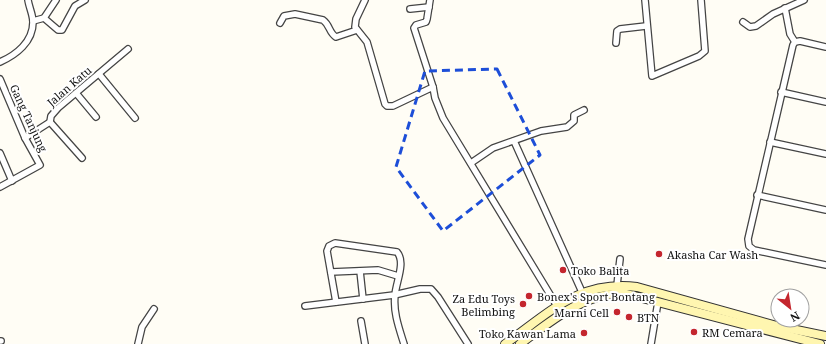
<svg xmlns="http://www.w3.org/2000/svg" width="826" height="344" viewBox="0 0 826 344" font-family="'Noto Serif',serif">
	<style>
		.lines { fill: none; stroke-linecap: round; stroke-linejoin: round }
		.minor-casing { stroke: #444; stroke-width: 8 }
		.secondary-casing { stroke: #333; stroke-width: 10 }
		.minor { stroke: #fff; stroke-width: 5.5 }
		.secondary { stroke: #fff6b0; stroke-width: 8 }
		.marked { fill: none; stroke: #1d4ed8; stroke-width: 3; stroke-dasharray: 8 5; stroke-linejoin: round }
		.poi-dot { fill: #c4262e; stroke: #fff; stroke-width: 1.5 }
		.labels { text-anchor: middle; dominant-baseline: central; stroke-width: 4; stroke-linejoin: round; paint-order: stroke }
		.street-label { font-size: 11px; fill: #111; stroke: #fff }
		.poi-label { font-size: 11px; fill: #111; stroke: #fff; text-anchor: start }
	</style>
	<rect width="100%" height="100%" fill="#fffdf5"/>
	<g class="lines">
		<defs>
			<g id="minor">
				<polyline points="365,0 356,19 355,27 367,42 385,104 387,106 393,106 433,87 435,98 443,118 557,306"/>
				<polyline points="430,0 427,19 426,22 416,25 414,28 433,87"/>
				<polyline points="645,0 652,76 699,56 705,51 701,0"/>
				<polyline points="785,8 790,34 795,42"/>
				<polyline points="410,9 429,7"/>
				<polyline points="44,18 58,30 62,30 75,6 85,0"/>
				<polyline points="33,21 44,18 56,0"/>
				<polyline points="743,22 750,27 756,26 773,14 804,0"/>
				<path d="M280,23l4,-7 11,-2 28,6c7,5 6,13 13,17l21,-7"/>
				<polyline points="616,43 617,31 620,29 646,26"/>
				<polyline points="826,47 800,41 795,42 793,45 748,239 749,246 754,250 826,265"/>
				<path d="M0,62c16,-7 33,-20 33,-40 0,-7 -4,-15 -5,-22"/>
				<polyline points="99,74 135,118"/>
				<polyline points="0,79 25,138 40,165 0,187"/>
				<polyline points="781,92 826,102"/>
				<polyline points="76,93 96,117"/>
				<polyline points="50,122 82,158"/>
				<polyline points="25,138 50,122 51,116 58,108 128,49"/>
				<polyline points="514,141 582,292"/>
				<polyline points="770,142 826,154"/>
				<polyline points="0,153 12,181"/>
				<polyline points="471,163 493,148 541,131 567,127 574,121 574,115 584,110"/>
				<polyline points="757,195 826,210"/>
				<polyline points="360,271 363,299"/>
				<polyline points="331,272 378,270 398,276"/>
				<polyline points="617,285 620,259"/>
				<path d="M336,302l-9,-51 2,-5 6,-3 62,9c9,10 -1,30 -2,43 -2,17 4,33 9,49"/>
				<polyline points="305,306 394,295 420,289 431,289 438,297 468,344"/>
				<polyline points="361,321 365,344"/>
				<polyline points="0,341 1,341"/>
				<polyline points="138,344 142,327 154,309"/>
				<polyline points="651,344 658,302"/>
			</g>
			<g id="secondary">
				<path d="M505,344c44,-31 74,-64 132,-57l140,39 49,10"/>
				<path d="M520,344c31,-23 62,-50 103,-51l197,51"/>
			</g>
		</defs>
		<!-- minor casing -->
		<use href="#minor" class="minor-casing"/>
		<!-- secondary casing -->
		<use href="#secondary" class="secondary-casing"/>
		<!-- minor -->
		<use href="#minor" class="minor"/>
		<!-- secondary -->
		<use href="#secondary" class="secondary"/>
	</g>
	<!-- marked area -->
	<path class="marked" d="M497,69l43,86 -97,76 -47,-64 29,-96z"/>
	<!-- markers -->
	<g class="poi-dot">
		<circle cx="659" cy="254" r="4"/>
		<circle cx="563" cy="270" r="4"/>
		<circle cx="529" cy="296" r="4"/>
		<circle cx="523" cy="304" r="4"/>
		<circle cx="617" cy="312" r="4"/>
		<circle cx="629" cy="317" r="4"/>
		<circle cx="694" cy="332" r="4"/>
		<circle cx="584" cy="333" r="4"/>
	</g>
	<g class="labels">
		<!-- street labels -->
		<g class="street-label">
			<text transform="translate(69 86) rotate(-41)">Jalan Katu</text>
			<text transform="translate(29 118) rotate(65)">Gang Tanjung</text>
		</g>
		<!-- poi labels -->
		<g class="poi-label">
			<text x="667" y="254">Akasha Car Wash</text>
			<text x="571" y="270">Toko Balita</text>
			<text x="537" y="296">Bonex's Sport Bontang</text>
			<text x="515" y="298" text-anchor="end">Za Edu Toys<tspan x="515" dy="13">Belimbing</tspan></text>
			<text x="609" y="312" text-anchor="end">Marni Cell</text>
			<text x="637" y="317">BTN</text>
			<text x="702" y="332">RM Cemara</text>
			<text x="576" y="333" text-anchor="end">Toko Kawan Lama</text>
		</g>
	</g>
	<!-- north arrow -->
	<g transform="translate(790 308) rotate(150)"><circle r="19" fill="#ffffff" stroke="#a0a0a0"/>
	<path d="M0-3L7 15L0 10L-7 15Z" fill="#c4262e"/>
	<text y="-6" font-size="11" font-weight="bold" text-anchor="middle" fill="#111111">N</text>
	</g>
</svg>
